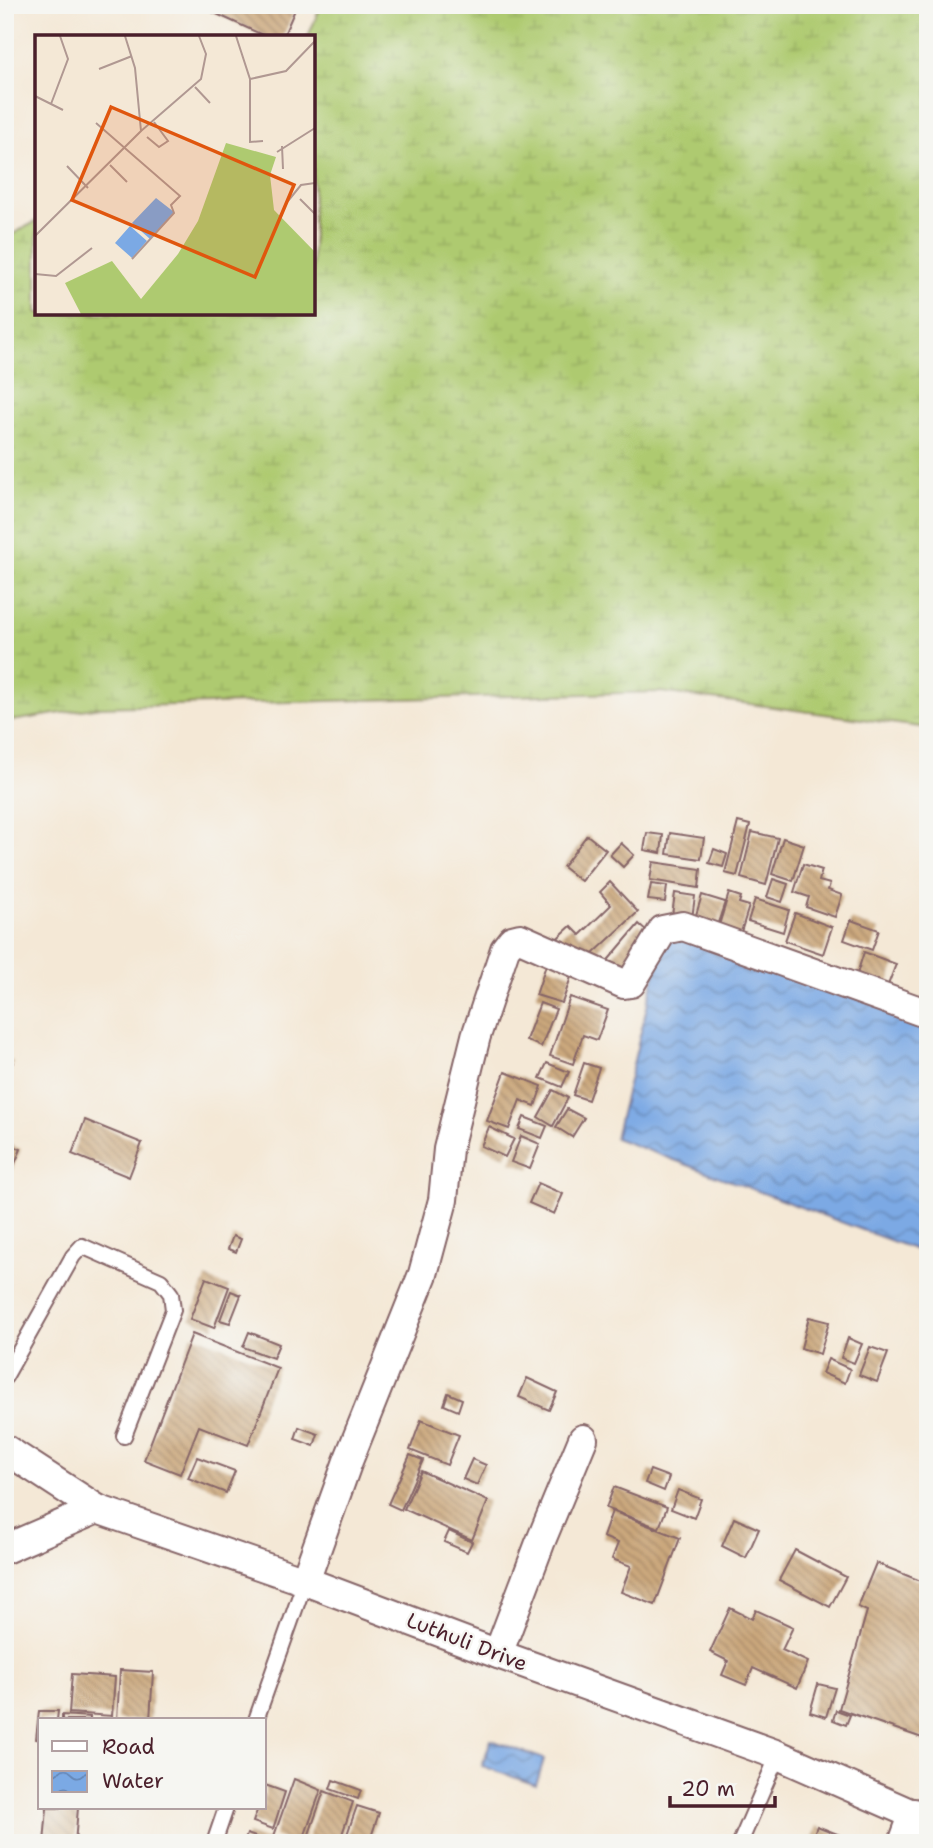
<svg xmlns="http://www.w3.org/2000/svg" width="933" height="1848" viewBox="0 0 933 1848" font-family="'Shantell Sans',sans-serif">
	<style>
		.wetland { fill: url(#wetland-marsh); stroke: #7c744e; stroke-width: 2 }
		.water { fill: url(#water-waves); stroke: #626488; stroke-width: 2 }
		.building { fill: url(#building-back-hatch) }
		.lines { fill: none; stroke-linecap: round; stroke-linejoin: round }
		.service-casing { stroke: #866567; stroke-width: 18 }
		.minor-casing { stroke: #866567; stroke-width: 32 }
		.service { stroke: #fff; stroke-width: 14 }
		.minor { stroke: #fff; stroke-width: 28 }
		.labels { text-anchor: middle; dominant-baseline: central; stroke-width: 5; stroke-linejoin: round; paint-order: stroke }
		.street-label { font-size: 21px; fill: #4a1f2b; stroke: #f6f6f2 }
		.inset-road { fill: none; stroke: #b09892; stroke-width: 2 }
		.view { fill: #e0560e; fill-opacity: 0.15; stroke: #e0560e; stroke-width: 3.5 }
		.inset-edge { fill: none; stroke: #4a1f2b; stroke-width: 3.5 }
	</style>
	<defs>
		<pattern id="wetland-marsh" width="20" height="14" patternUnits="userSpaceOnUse" patternTransform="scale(1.75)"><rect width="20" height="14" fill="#aeca70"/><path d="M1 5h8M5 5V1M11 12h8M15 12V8" fill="none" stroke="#97ad61"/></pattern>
		<pattern id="water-waves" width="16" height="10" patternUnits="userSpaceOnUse" patternTransform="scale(1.75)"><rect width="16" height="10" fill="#7ba9e4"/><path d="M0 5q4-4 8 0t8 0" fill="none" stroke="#6789b9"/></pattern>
		<pattern id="building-back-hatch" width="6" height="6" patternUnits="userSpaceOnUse" patternTransform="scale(1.75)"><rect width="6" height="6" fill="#cba87d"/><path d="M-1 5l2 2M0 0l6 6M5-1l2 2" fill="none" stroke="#a78867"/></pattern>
	</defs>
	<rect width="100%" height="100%" fill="#f6f6f2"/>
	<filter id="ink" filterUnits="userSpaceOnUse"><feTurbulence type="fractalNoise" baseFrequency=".0143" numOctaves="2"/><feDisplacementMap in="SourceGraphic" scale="14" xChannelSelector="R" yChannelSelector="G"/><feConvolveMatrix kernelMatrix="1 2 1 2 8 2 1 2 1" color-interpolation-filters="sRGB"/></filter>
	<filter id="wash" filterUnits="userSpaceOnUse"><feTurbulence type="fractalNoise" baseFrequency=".00686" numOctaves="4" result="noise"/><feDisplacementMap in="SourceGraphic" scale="28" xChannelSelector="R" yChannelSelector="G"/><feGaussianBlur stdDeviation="1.57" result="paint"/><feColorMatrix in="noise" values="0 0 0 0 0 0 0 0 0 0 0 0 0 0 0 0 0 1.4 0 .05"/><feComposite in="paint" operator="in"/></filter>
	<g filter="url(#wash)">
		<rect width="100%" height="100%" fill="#f4e8d6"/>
		<!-- wetland -->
		<polygon class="wetland" points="321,5 928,5 928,728 661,692 100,707 5,722 5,238 37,221 37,313 313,313 313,37 308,37"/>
		<!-- water -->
		<g class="water">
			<polygon points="665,933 928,1022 928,1215 916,1250 615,1138"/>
			<polygon points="491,1740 544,1759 536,1785 482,1766"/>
		</g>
		<g id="blocks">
			<!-- building -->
			<g class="building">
				<polygon points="197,5 297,5 283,37 267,37"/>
				<polygon points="738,822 750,825 737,876 725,873"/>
				<polygon points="752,832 778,838 766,885 741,878"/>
				<polygon points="647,833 663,835 661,853 644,850"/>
				<polygon points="670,833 704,838 701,859 667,854"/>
				<polygon points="587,835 606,850 581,881 563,867"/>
				<polygon points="783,838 804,845 793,881 772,874"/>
				<polygon points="621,843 634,855 623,867 610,855"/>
				<polygon points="714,849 727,854 723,867 709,863"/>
				<polygon points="653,862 701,869 699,888 650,880"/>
				<polygon points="803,864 822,870 819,881 830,884 828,890 842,895 835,917 806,907 809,897 794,892"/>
				<polygon points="773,879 788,884 782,902 767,897"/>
				<polygon points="610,882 638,912 580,966 551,944 571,926 580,935 611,905 600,892"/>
				<polygon points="651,884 667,886 665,902 648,900"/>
				<polygon points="675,893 695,896 691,926 671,923"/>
				<polygon points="729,893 741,897 739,903 749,906 737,945 715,938"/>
				<polygon points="702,895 725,902 715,932 693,925"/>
				<polygon points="755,899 789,910 783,932 748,921"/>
				<polygon points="795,913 832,927 823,954 785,941"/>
				<polygon points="851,920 879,930 872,950 844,940"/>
				<polygon points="639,924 657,940 622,981 604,965"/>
				<polygon points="864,952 896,964 888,985 857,974"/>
				<polygon points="546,965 572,974 562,1003 536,995"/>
				<polygon points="570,997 608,1010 597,1040 583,1035 573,1064 550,1056"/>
				<polygon points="540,1003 556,1009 541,1047 526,1040"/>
				<polygon points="5,1058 13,1062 5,1080"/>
				<polygon points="547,1063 569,1072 562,1087 540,1078"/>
				<polygon points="584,1063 599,1068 588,1100 573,1095"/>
				<polygon points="505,1072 542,1086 535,1106 520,1100 509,1129 487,1121"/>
				<polygon points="553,1090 568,1098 553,1126 538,1117"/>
				<polygon points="567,1109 584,1118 572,1137 556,1127"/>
				<polygon points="524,1117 547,1126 542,1138 519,1129"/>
				<polygon points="85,1120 142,1143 129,1177 72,1154"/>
				<polygon points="489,1127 514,1139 505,1157 481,1146"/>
				<polygon points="521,1136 540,1144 530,1169 511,1162"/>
				<polygon points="5,1143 21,1149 5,1187"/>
				<polygon points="538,1183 563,1194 554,1214 529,1203"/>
				<polygon points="233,1236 241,1239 236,1252 228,1249"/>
				<polygon points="206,1278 229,1287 214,1328 190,1319"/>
				<polygon points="231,1291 241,1295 230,1323 220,1320"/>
				<polygon points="809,1317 829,1322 820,1354 801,1348"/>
				<polygon points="249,1332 279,1344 273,1358 243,1347"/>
				<polygon points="192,1334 278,1368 248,1445 199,1426 180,1474 144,1460"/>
				<polygon points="848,1338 862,1344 854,1363 841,1358"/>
				<polygon points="870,1347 888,1353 877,1382 859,1375"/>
				<polygon points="828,1359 850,1369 845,1383 822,1373"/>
				<polygon points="527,1378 557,1392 549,1410 519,1397"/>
				<polygon points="448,1393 462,1399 458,1411 444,1405"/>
				<polygon points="421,1420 459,1435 447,1465 410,1450"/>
				<polygon points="299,1427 318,1434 314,1446 295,1439"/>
				<polygon points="410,1455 423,1460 401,1510 388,1504"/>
				<polygon points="197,1457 235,1471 226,1493 188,1478"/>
				<polygon points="472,1459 486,1465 477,1485 463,1479"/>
				<polygon points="650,1470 669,1477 664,1491 645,1483"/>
				<polygon points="421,1471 488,1501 472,1540 404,1509"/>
				<polygon points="614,1487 667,1507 659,1528 606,1508"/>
				<polygon points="678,1490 701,1499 694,1518 671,1509"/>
				<polygon points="612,1511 680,1538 655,1605 621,1592 631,1566 612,1559 618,1543 603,1537"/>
				<polygon points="734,1518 759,1529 746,1558 722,1546"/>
				<polygon points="449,1531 472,1542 467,1552 444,1542"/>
				<polygon points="795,1550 846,1577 830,1607 779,1580"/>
				<polygon points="876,1563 928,1584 928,1740 839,1709 867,1611 858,1607"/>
				<polygon points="730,1608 752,1619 756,1610 793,1627 782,1650 808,1662 797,1688 753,1668 746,1685 722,1675 728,1661 710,1652"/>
				<polygon points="120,1670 153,1672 150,1720 117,1720"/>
				<polygon points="72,1674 115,1677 112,1716 69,1713"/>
				<polygon points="818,1684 835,1688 826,1717 810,1712"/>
				<polygon points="836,1710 850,1715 846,1725 833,1720"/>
				<polygon points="39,1711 58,1711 57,1720 40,1720 40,1740 36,1739"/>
				<polygon points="62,1715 90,1717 90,1720 62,1720"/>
				<polygon points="294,1779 321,1790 302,1843 292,1843 274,1836"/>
				<polygon points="333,1780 361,1790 358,1799 330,1789"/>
				<polygon points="265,1785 285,1792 273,1829 253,1822 258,1808 264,1808"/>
				<polygon points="324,1791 353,1802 339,1843 306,1843"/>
				<polygon points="357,1806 379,1813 369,1843 344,1843"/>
				<polygon points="47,1808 78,1808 75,1843 44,1843"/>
				<polygon points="817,1826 860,1843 810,1843"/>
				<polygon points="247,1834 270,1842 270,1843 244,1843"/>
			</g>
		</g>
	</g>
	<g filter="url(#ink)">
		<use href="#blocks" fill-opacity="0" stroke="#866567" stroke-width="2"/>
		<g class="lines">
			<defs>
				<g id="service">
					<polyline points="5,1377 73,1256 82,1246 161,1281 171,1294 173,1310 124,1436"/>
					<polyline points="256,1720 305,1581"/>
					<polyline points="214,1843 226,1808"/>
					<polyline points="740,1843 778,1755"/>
				</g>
				<g id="minor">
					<polyline points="5,1449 97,1509"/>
					<polyline points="5,1549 97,1509 305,1581 498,1654 778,1755 928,1821"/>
					<polyline points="305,1581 348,1461 423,1274 443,1200 448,1149 476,1036 505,949 512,940 520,938 624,984 631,983 663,930 683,926 928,1014"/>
					<polyline points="498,1654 540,1543 583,1439"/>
					<polyline points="903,1843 914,1813"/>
				</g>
			</defs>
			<!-- service casing -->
			<use href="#service" class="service-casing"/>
			<!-- minor casing -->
			<use href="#minor" class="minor-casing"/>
			<!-- service -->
			<use href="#service" class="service"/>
			<!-- minor -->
			<use href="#minor" class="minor"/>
		</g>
	</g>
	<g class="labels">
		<!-- street labels -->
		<g class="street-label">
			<text transform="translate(467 1642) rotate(21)">Luthuli Drive</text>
		</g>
	</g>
	<!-- overview -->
	<g transform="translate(35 35)">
		<rect width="280" height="280" fill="#f4e8d6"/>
		<path d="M191,108l50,14 -6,18 4,35 41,42v62h-234l-16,-31 47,-22 29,38 37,-45 20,-33z" fill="#aeca70"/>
		<path d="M121,163l18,14 -24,27 -18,-16zM95,191l17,15 -15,17 -17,-15z" fill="#7ba9e4"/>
		<path class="inset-road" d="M201,1l14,43 36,-8 29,-30M64,34l33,-13M215,44v63l13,-1M160,52l15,16M0,61l28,14M16,69l17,-45 -8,-23M61,88l84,73 -9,9 3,8 -42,46M106,96l60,-52 5,-25 -7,-18M112,102l12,10 9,-6 -14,-19M247,111l1,23M242,117l38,-24M75,130l17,17M32,131l21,22M265,164l15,15M253,166l13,-16 14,-2M0,201l106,-105 -6,-63 -10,-32M0,239l21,2 36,-28"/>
		<path class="view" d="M76,72l183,78 -39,92 -183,-77z"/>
		<rect width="280" height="280" class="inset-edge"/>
	</g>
	<!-- margin -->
	<rect width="933" height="1848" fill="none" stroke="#f6f6f2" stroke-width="28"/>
	<!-- legend -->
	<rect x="38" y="1718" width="228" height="91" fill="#f6f6f2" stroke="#b1a0a2" stroke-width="2"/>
	<rect x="52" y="1741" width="35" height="10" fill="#ffffff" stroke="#b1a0a2" stroke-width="2"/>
	<text x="102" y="1754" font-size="21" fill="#4a1f2b">Road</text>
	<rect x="52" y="1771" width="35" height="21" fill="url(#water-waves)" stroke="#b1a0a2" stroke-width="2"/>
	<text x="102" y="1788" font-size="21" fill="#4a1f2b">Water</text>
	<!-- scale -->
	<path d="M670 1796v10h105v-10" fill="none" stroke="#4a1f2b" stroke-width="3.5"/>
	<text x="681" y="1796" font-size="21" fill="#4a1f2b" stroke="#f6f6f2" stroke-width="5" paint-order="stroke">20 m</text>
</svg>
